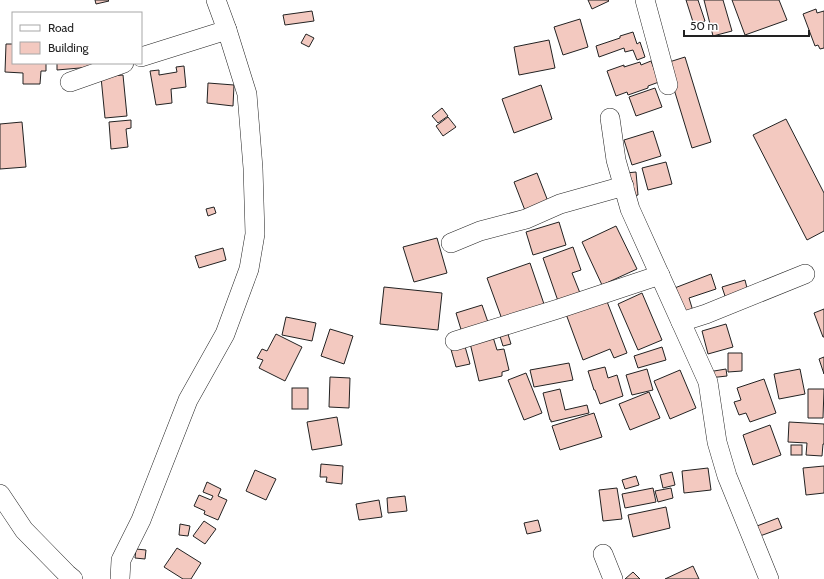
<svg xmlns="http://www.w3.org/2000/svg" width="824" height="579" viewBox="0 0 824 579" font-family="Cabin,sans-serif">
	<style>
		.building { fill: #f3c9c0; stroke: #222 }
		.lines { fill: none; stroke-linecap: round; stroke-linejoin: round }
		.minor-casing { stroke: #222; stroke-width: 20 }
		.minor { stroke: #fff; stroke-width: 19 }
	</style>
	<rect width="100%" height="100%" fill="#fff"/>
	<!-- building -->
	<g class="building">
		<polygon points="95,0 108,0 109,1 96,4"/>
		<polygon points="588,0 608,0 609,1 592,9"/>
		<polygon points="686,0 698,0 705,21 694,25"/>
		<polygon points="704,0 723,0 732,31 713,36"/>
		<polygon points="732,0 779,0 787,20 745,35"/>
		<polygon points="816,9 817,13 824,11 824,48 820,49 818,45 815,46 803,14"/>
		<polygon points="312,11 314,21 285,25 283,15"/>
		<polygon points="580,19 588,47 563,55 554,27"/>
		<polygon points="633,32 637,44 640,42 645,57 637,60 633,50 625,52 624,48 599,57 596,46 620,38 620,36"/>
		<polygon points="306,34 314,38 309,47 301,43"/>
		<polygon points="549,40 555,68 519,75 514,47"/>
		<polygon points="6,44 13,44 13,63 46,63 46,71 41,71 40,84 23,84 23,73 5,72"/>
		<polygon points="685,57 711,142 692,148 666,63"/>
		<polygon points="651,61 659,82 648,86 648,88 628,95 627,92 616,96 607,71 624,65 624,67 640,62 641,65"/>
		<polygon points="57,63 91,63 91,67 57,70"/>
		<polygon points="184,66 186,87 171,89 172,103 156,105 150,71 159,70 159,75 177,72 176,67"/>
		<polygon points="123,75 127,116 105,118 101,77"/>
		<polygon points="208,83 234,85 233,106 207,103"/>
		<polygon points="541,85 552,119 514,133 502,99"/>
		<polygon points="655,88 662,107 636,116 629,97"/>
		<polygon points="442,108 448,116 438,123 432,116"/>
		<polygon points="448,117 456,127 443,136 436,126"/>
		<polygon points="786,119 824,193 824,231 807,240 753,135"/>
		<polygon points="131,120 131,128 126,129 128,147 111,149 109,122"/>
		<polygon points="22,122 26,167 0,169 0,124"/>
		<polygon points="653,131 661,156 632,165 624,140"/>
		<polygon points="666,162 672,184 648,190 642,168"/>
		<polygon points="636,172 638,195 629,197 626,173"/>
		<polygon points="537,173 549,204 526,213 514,182"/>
		<polygon points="214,207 216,213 208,216 206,209"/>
		<polygon points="559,222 566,245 533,255 526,232"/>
		<polygon points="616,226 637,269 602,285 582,242"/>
		<polygon points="437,238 447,273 414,282 403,247"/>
		<polygon points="573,247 581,270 572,273 580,293 558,301 543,258"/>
		<polygon points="223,248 226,260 199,268 195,256"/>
		<polygon points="530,263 545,307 503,322 487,278"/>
		<polygon points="711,274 716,289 689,298 693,311 682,315 672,289"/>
		<polygon points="745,280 748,292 726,299 722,287"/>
		<polygon points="384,287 442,293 438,330 380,324"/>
		<polygon points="642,293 662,340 638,350 618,304"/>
		<polygon points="606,299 627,353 614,358 610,349 583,360 566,314"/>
		<polygon points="482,305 490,328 463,336 456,313"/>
		<polygon points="824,309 824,337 823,337 814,313"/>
		<polygon points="286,317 316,323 312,341 282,335"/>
		<polygon points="726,324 733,347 708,354 702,331"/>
		<polygon points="330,329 353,336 344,364 321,356"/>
		<polygon points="507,331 511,344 503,346 499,333"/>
		<polygon points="276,334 302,347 285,381 259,368 263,360 257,358 262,349 267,351"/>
		<polygon points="493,337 497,350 504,349 509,370 502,372 502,376 479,381 470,343"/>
		<polygon points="464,343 470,364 456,367 450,346"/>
		<polygon points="662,347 666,360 638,368 634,356"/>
		<polygon points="728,353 742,353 742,371 728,372"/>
		<polygon points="824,357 824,374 819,359"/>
		<polygon points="569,363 573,380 534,387 530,370"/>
		<polygon points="605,367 608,378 617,375 623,396 600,404 595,390 594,390 588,371"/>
		<polygon points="647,369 653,390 632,395 626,375"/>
		<polygon points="726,369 727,376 709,378 708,372"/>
		<polygon points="800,369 805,394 779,399 774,374"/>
		<polygon points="680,370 696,408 670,419 654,381"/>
		<polygon points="526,373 542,413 524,420 508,380"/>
		<polygon points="330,377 350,378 349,408 329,407"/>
		<polygon points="764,379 776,413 750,422 746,413 739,415 734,402 741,400 737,388"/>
		<rect x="292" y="388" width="16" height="21"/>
		<polygon points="560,389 565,410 587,405 589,413 551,422 551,420 550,420 543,393"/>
		<polygon points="808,389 824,389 823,418 808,418"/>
		<polygon points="649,392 660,418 630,430 619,404"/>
		<polygon points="594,413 602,437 560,450 552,426"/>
		<polygon points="337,417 342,445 312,450 307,422"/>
		<polygon points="789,422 824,424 824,444 823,444 822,456 806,455 807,443 788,442"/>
		<polygon points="770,425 781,455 753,465 743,435"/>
		<rect x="791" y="445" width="11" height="10"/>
		<polygon points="321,464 343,466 342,484 326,482 327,477 320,477"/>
		<polygon points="824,466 824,493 806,495 803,468"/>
		<polygon points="708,468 711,490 684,493 682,471"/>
		<polygon points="255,470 276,479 266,500 246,491"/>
		<polygon points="672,472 675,485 663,488 660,475"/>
		<polygon points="636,476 639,485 625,489 622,480"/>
		<polygon points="207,482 221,489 218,496 227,500 218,520 204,514 205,511 194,506 199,495 211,500 213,496 203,492"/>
		<polygon points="617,488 622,519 603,521 599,490"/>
		<polygon points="653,488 656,502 625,508 622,494"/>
		<polygon points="671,488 673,498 658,502 655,491"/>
		<polygon points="405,496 407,511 388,513 387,498"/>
		<polygon points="379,500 382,517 359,520 356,504"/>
		<polygon points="666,507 670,528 633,537 628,515"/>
		<polygon points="778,518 782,528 760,536 757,526"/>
		<polygon points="538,520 541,531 527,534 524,523"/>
		<polygon points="204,521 216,529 205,544 193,536"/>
		<polygon points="180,524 190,526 188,536 179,535"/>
		<polygon points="177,548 201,563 191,579 183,579 164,567"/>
		<polygon points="136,549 146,550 145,559 135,558"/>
		<polygon points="693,566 699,579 665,579"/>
		<polygon points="633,572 640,579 625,579"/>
	</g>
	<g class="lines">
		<defs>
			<g id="minor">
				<polyline points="645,0 668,85"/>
				<polyline points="141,57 227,30"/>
				<polyline points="70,82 124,63"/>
				<polyline points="610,118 616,160 630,209 708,382 717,442 727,476 769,579"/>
				<polyline points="451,243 480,231 526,219 560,204 624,186"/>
				<polyline points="681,322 706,314 805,274"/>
				<polyline points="455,341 558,309 660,275"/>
				<polyline points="0,494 24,530 67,574 73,579"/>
				<polyline points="603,554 613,579"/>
				<polyline points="120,579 121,560 141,520 188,400 225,334 249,269 255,234 253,168 247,94 227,30 216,0"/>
			</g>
		</defs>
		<!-- minor casing -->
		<use href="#minor" class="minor-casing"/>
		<!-- minor -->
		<use href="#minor" class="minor"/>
	</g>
	<!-- legend -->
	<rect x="12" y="12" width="130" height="52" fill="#ffffff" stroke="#a7a7a7"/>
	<rect x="20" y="25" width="20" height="6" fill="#ffffff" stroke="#a7a7a7"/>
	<text x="48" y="32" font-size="12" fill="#222222">Road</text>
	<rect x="20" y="42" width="20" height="12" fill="#f3c9c0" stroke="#a7a7a7"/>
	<text x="48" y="52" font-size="12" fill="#222222">Building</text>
	<!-- scale -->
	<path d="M684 30v6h125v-6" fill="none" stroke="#222222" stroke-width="2"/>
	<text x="690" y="30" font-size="12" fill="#222222" stroke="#ffffff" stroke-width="3" paint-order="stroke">50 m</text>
</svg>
